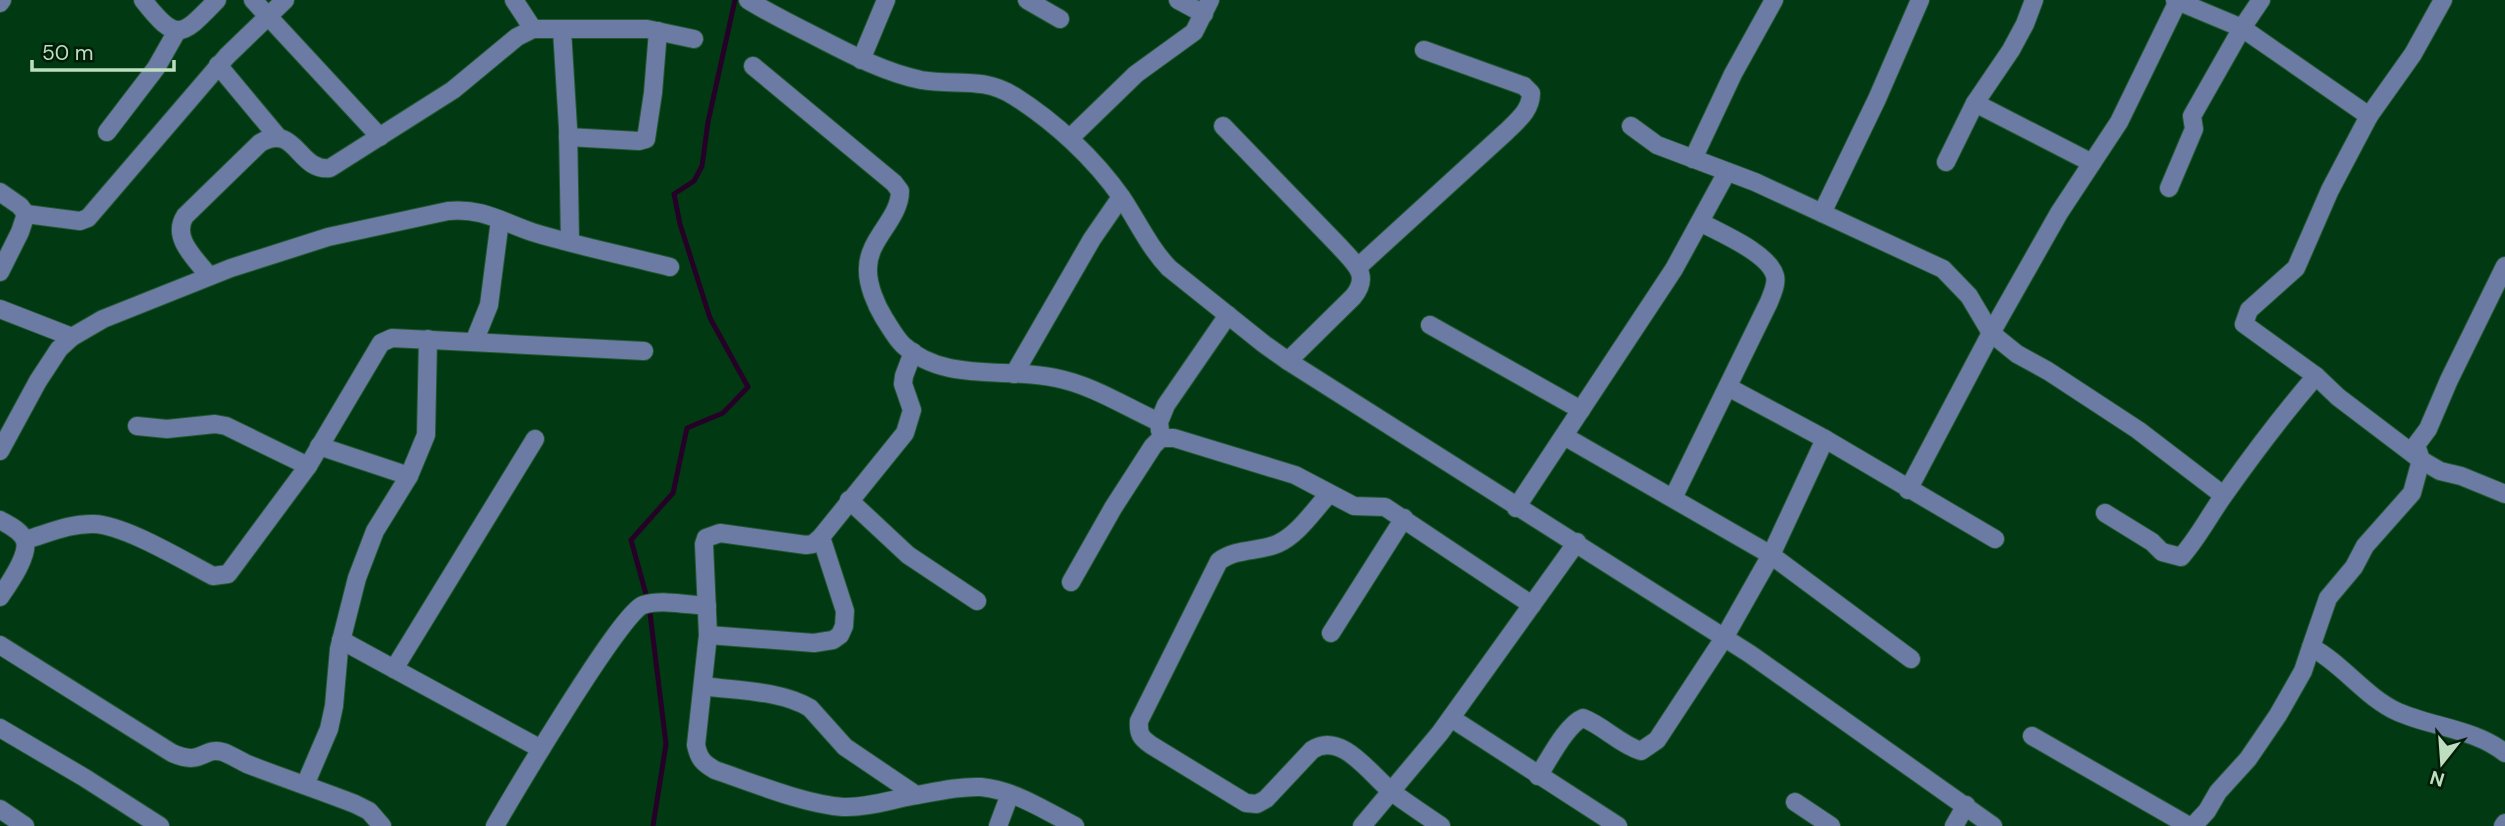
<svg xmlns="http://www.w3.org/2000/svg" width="2505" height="826" viewBox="0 0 2505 826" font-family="'DM Sans',sans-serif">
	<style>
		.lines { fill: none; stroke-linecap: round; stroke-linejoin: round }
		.stream { stroke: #260127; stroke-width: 5 }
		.minor-casing { stroke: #235731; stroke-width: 20 }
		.minor { stroke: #6b7ba3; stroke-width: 18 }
	</style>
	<rect width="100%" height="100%" fill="#013912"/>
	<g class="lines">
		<!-- stream -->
		<polyline class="stream" points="653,826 666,744 649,605 631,540 673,493 687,428 723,413 748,387 710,318 680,224 674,194 694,181 702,166 708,122 735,0"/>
		<defs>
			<g id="minor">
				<path d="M143,0c34,44 39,36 74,0"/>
				<polyline points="253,0 380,137"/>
				<polyline points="514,0 533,29"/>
				<path d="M748,0c21,13 43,24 65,35 35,18 70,37 108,45 34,6 61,-4 93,16 41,26 80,62 108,102 16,24 27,49 47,70l95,76 24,17 462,293 243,172"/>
				<polyline points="1027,0 1060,19"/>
				<polyline points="1178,0 1204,14"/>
				<polyline points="2175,0 2242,28 2369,116"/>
				<polyline points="2443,0 2413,54 2369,116 2330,190 2296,268 2249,310 2244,324 2316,376 2338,397 2421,460 2440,471 2461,476 2505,494"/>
				<polyline points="0,3 2,0"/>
				<polyline points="562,30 568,128 570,241"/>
				<polyline points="861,60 886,0"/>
				<polyline points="218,65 278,137"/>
				<path d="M753,66l141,117 6,8c0,28 -32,48 -32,77 -1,16 8,37 16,50 6,9 11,19 19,27 41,38 103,22 153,33 36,7 70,29 103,44"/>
				<polyline points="1975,103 2092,163"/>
				<path d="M1223,126l116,120c16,18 32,29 14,51l-65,64"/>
				<polyline points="1631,126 1657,145 1755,182 1943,269 1969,296 1991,333 2017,354 2048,371 2138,430 2223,495"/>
				<polyline points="107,132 156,68 177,31"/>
				<polyline points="568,137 639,141 646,139 653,93 658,31"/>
				<polyline points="1070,138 1136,74 1194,32 1210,0"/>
				<polyline points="1693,159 1733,74 1774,0"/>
				<polyline points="1946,162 1975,103 2011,50 2025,24 2034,0"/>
				<polyline points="2169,188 2194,129 2192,116 2242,28 2261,0"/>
				<polyline points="0,192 20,206 26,214 20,232 0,272"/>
				<polyline points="1822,213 1877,99 1920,0"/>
				<polyline points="26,214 80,221 88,218 227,56 285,0"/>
				<path d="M2505,266l-56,114 -21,49 -12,16 5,15 -9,33 -47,53 -11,21 -26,31 -17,49c32,17 54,50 87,65 34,15 77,17 107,41"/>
				<path d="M1358,267l149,-136c11,-11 24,-21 24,-38l-7,-7 -100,-36"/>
				<path d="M209,276c-13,-17 -38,-38 -24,-60l75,-73c36,-21 38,29 70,25l123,-78 64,-53 16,-8h114l47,10"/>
				<polyline points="0,309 72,337"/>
				<polyline points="1430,325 1581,410"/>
				<polyline points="474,342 489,305 500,220"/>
				<path d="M913,352l-9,24 -1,8 9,26 -7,23 -84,104 -8,7 -7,1 -86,-12 -14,5 -2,6 4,91 -12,110c3,14 7,18 19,25 38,13 89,34 128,37 23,1 47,-7 69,-11 22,-4 46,-10 69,-9 33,3 65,24 94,39"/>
				<polyline points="1014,374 1092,239 1121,197"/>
				<polyline points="1728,387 1825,439 1995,539"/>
				<polyline points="137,426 167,429 215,424 226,426 308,466"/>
				<polyline points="1160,431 1159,422 1166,405 1228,315"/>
				<polyline points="1564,436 1771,555 1911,659"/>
				<polyline points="319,446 409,476"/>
				<path d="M0,451l38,-70 21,-32 13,-12 31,-18 128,-51 97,-31 120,-26c35,-3 52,10 84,21 45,14 92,23 138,35"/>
				<polyline points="1908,490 1991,333 2059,213 2119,122 2178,1"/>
				<path d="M1329,494c-15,16 -31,41 -52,50 -19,8 -40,4 -58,17l-80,160c-1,13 2,17 12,24l95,58 11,1 9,-5 46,-49c29,-20 59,25 80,42 16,12 33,23 49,34"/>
				<path d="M1673,498l96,-196c3,-8 8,-18 6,-26 -6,-23 -55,-43 -75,-54"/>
				<polyline points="849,500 908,555 977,601"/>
				<polyline points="1516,508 1674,269 1727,172"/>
				<path d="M2105,513l47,29 10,10 19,5c17,-19 28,-41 43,-62 29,-41 59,-81 92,-119"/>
				<path d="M0,520c9,5 22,11 25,21 4,15 -17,44 -25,56"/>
				<path d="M25,540c22,-6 45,-17 69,-16 31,1 90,37 119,52l15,-2 80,-108 73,-123 11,-5 252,13"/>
				<polyline points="1071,582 1113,508 1153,446 1161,438 1174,438 1295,475 1354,506 1385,507 1532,605"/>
				<polyline points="1331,633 1404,518"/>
				<polyline points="708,635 814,643 833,640 840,635 844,626 845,611 821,537"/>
				<polyline points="341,640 541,749"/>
				<path d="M0,645l172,108c31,14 31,-7 51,-1 8,3 16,8 24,12 36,14 72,26 108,40l14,7 13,15"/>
				<polyline points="394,669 535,439"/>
				<path d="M703,686c34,5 77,4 107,22l35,39 71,48"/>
				<polyline points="1451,718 1618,826"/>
				<polyline points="0,728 85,778 160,826"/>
				<polyline points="2032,736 2189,826"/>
				<path d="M1538,776c11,-16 28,-51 45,-58 21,8 36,26 58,33l16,-11 67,-102 47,-83 54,-116"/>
				<polyline points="305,785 329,729 334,706 339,649 357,578 375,531 409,476 426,435 428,339"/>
				<polyline points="1795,802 1831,826"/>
				<polyline points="0,809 25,826"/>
				<path d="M495,826c18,-31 127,-215 148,-221 20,-6 45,0 64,1"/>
				<polyline points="998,826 1010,794"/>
				<polyline points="1362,826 1440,733 1577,542"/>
				<polyline points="1954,826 1966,805"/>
				<polyline points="2193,826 2207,811 2218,792 2248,759 2278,715 2303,671 2311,647"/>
				<polyline points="2503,826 2505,823"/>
			</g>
		</defs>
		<!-- minor casing -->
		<use href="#minor" class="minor-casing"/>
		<!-- minor -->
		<use href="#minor" class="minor"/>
	</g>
	<!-- north arrow -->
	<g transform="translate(2442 763) rotate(197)" stroke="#021d07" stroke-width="5" paint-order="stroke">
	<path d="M0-5L12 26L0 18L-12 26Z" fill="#bddfc0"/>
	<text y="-10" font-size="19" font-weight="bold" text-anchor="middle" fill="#bddfc0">N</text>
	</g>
	<!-- scale -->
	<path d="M32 60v10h142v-10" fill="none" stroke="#bddfc0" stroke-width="3.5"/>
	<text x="42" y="60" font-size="21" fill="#bddfc0" stroke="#021d07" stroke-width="5" paint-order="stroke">50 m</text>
</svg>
